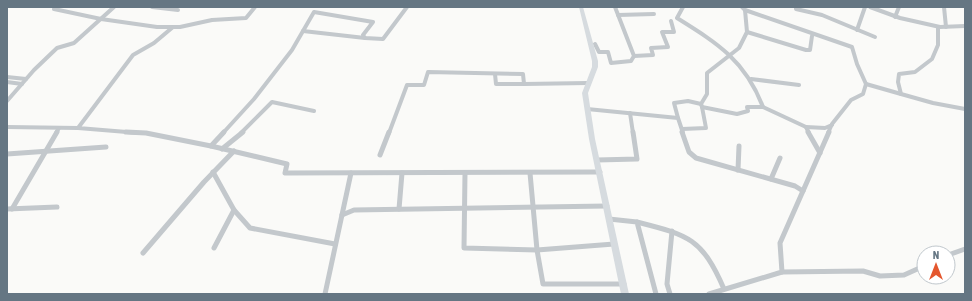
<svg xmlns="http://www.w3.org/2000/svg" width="972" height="301" viewBox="0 0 972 301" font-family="'Asap Condensed',sans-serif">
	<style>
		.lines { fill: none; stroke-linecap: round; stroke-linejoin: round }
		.street-far1 { stroke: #c3c8cc; stroke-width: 4 }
		.street { stroke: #c3c8cc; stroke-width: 5 }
		.secondary { fill: #d6dbdf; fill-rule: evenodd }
	</style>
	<rect width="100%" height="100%" fill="#fafaf8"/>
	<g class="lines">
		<!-- street-far1 -->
		<g class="street-far1">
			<polyline points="152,7 178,10"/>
			<path d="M683,7l-6,11c40,25 68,42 86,89h-16l1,4 -11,3 -35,-7 -1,-3"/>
			<polyline points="742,7 745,10 852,47 857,64 866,84 863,94 851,100 832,124 828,133"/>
			<polyline points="796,7 796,9 822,15 875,37"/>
			<polyline points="870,7 900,18 940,27 965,26"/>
			<polyline points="944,7 946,27"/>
			<polyline points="54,9 101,19 157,27 180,27 212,20 246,18 255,7"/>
			<polyline points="618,15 654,14"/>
			<polyline points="895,17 899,7"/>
			<polyline points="938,27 938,45 932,59 915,72 899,74 898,82 901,94 933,103 965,109"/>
			<polyline points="857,30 865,7"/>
			<polyline points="303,31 365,38"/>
			<polyline points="747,32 806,50 810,50 812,36"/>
			<polyline points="595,44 599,52 608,52 611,63 631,61 634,56 615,7"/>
			<polyline points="634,56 653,55 651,48 668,47 662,32 674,32 671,21"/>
			<polyline points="495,74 496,84 524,84"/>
			<polyline points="7,77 26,79"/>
			<polyline points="751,79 799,85"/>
			<polyline points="7,82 22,84"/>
			<polyline points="866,84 901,94"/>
			<polyline points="7,101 34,70 57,48 74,43 114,7"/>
			<polyline points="763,107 806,127 809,133"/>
			<polyline points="587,109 678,118 683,133"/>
			<polyline points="630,113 633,133"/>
			<polyline points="678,118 674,103 688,101 701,104 707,94 707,73 739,48 747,32 745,10"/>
			<polyline points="7,127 78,128"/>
			<polyline points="806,127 825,128 832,125"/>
			<polyline points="682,129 706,128 702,107"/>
			<polyline points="56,133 59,128"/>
			<polyline points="139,133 78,128 133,55 154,43 173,27"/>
			<polyline points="223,133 254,99 292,50 314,12 373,22 363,35 365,38 383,39 407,7"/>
			<polyline points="241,133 272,102 314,111"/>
			<polyline points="389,133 407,85 424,85 428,72 523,74 524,84 588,83"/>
		</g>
		<!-- street -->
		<g class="street">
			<polyline points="126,132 146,133 211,146 224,132"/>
			<polyline points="682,132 689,152 696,158 795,186 803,191"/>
			<polyline points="808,132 820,153"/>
			<polyline points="211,146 287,164 285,173 600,172"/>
			<polyline points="222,149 243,132"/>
			<polyline points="7,154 106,147"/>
			<polyline points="380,155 389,132"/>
			<polyline points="597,160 637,159 633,132"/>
			<polyline points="738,170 739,146"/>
			<polyline points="213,172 234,210 214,248"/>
			<polyline points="465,173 464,248 537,250 614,244"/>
			<polyline points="530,173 537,250 543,284 624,284"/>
			<polyline points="771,179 780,158"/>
			<polyline points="7,209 57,207"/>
			<polyline points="12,209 57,132"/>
			<polyline points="399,209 402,173"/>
			<polyline points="234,210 250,228 335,244"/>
			<polyline points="342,215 354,210 607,206"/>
			<polyline points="609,219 637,222 656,294"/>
			<path d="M637,222c51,13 65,16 87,67"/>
			<polyline points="143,253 204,182 234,151"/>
			<polyline points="948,255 965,249"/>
			<polyline points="782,272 863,271 880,276 904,275 924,266"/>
			<polyline points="325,294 351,173"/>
			<polyline points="670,294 667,284 672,231"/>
			<polyline points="709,294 782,272 780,243 829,132"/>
		</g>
		<!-- secondary -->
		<polygon class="secondary" points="579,7 583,7 598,61 598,67 588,93 595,139 629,294 621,294 589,139 582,93 592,67 592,61"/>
	</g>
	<!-- border -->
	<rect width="972" height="301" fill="none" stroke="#657683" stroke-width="16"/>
	<!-- north arrow -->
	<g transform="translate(936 265)"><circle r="19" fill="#ffffff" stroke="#c1c8cd"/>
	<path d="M0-3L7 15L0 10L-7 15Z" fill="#e4572e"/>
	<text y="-6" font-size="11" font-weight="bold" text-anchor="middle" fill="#657683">N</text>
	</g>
</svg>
